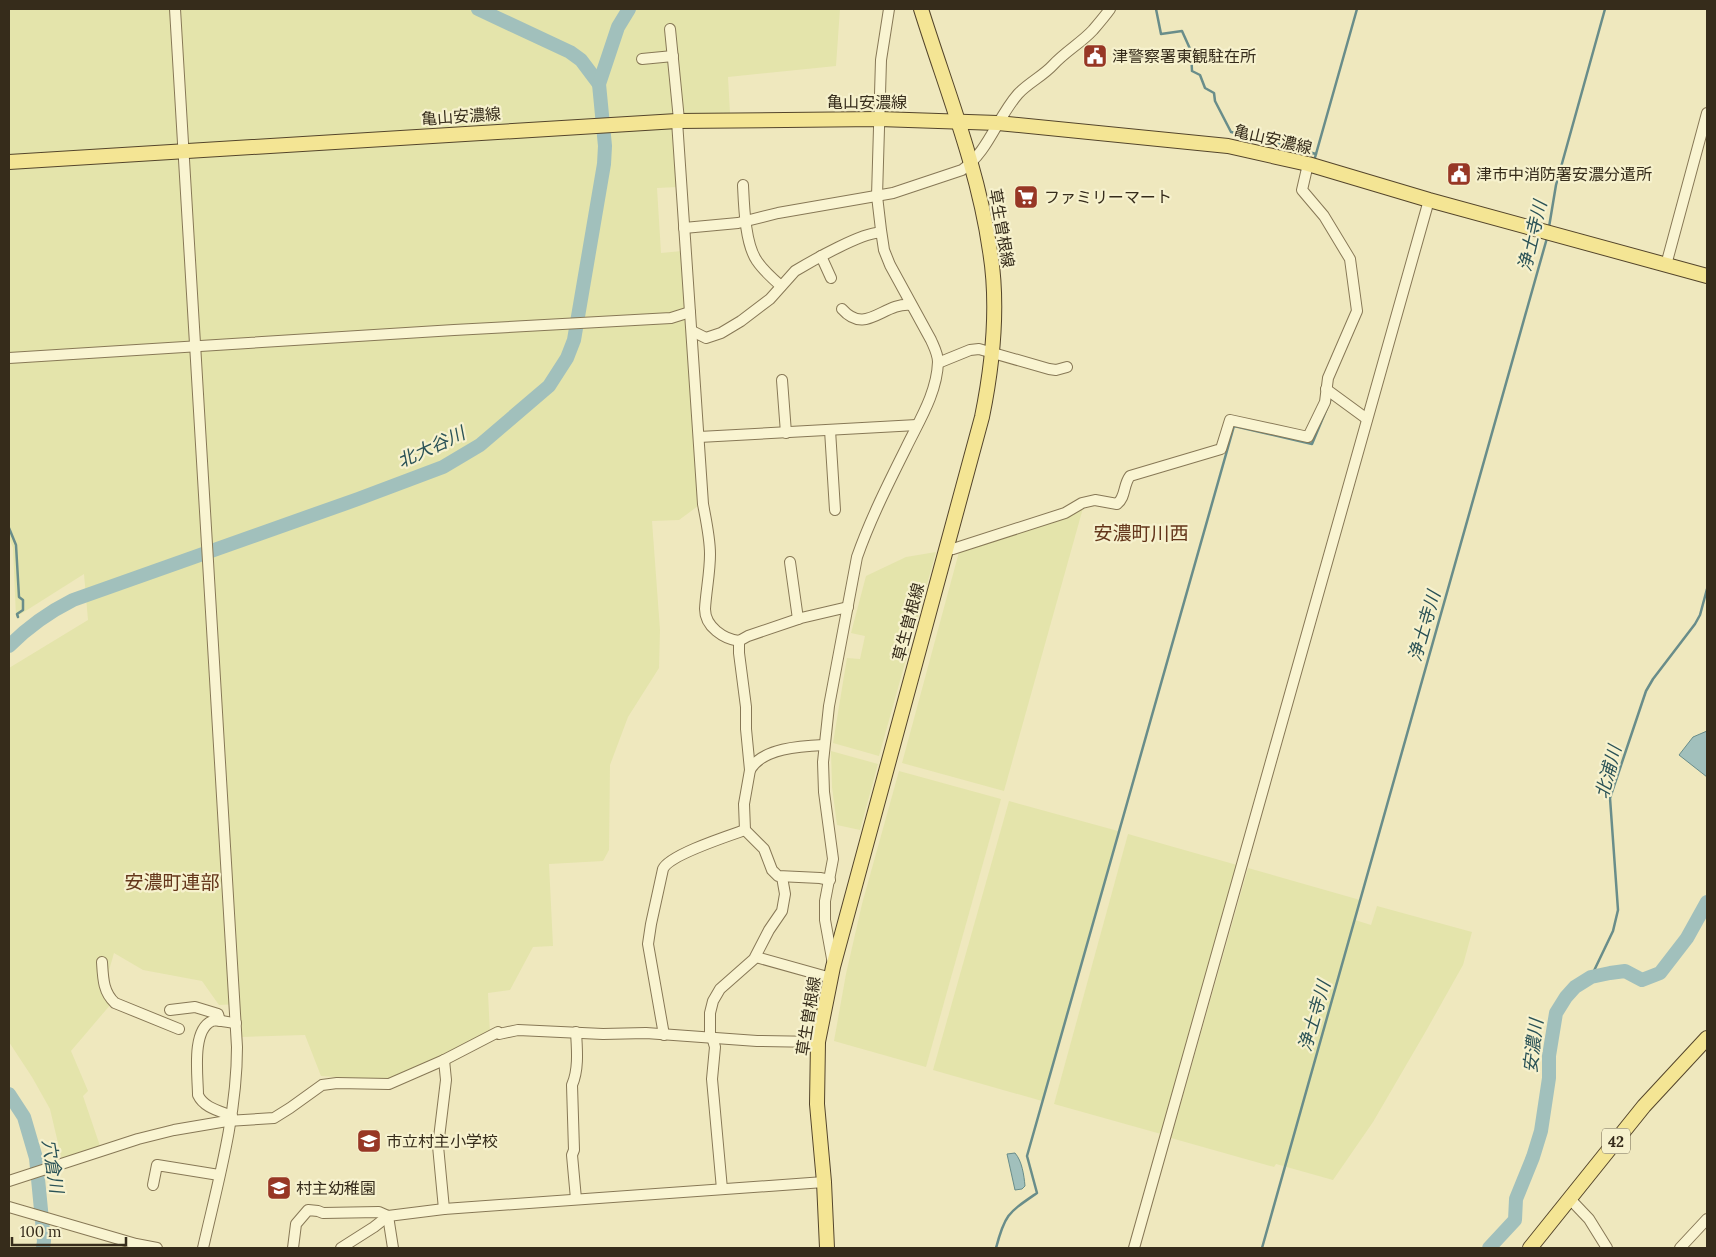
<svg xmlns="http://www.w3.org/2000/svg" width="1716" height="1257" viewBox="0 0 1716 1257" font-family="Lora,'Noto Sans JP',serif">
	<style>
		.farmland { fill: #e4e4ab }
		.water { fill: #a1c0bc; stroke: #698d8a }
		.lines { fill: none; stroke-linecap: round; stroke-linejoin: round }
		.stream { stroke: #698d8a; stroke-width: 2.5 }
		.river { stroke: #a1c0bc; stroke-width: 14 }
		.minor-casing { stroke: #877856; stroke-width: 12 }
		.major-casing { stroke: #54452b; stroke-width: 16 }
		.minor { stroke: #f9f4d1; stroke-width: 10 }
		.major { stroke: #f4e594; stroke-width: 14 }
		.labels { text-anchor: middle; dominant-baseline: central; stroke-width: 4.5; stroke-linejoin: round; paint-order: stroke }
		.shield { fill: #f6f1cd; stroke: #706750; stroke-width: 1 }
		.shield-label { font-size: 15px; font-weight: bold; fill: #362c1b }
		.poi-label { font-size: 16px; fill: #362c1b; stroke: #f6f1cd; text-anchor: start }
		.street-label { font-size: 16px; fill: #362c1b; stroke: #f6f1cd }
		.water-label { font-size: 18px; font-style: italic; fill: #2a5256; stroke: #f6f1cd }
		.quarter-label { font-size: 19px; fill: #63351a; stroke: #f6f1cd }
	</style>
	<rect width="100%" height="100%" fill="#efe8be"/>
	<!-- farmland -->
	<g class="farmland">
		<polygon points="9,9 840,9 836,66 728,77 730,113 683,116 678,187 657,188 661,253 682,251 698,506 679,520 652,521 660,630 659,668 628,717 610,765 609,850 603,861 549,864 553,946 533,947 510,990 488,993 490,1034 390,1081 321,1076 305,1035 241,1037 239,1004 219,1005 202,981 143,970 114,953 103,991 111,1004 71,1051 88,1091 83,1096 100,1146 62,1160 50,1109 32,1077 9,1042 9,668 88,620 84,574 16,617 13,548 9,538"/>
		<polygon points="1083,508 1004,791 902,763 959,552"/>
		<polygon points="936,552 879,756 833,743 847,658 860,659 865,636 851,633 866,576 906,557"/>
		<polygon points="831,751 878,764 860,830 837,825 832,787"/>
		<polygon points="899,771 1001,799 926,1067 834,1041 846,974 862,904"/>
		<polygon points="1009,801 1118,831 1042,1101 933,1070"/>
		<polygon points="1128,834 1237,865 1161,1134 1054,1104"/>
		<polygon points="1248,868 1360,900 1355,920 1371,925 1377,906 1472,932 1463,965 1426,1031 1373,1122 1333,1180 1276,1164 1274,1167 1171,1138"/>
	</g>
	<!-- water -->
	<g class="water">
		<polygon points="1707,731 1707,777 1679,755 1693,737"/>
		<path d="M1015,1153c7,8 9,22 10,33l-3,3 -7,1 -8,-36z"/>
	</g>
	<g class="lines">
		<!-- stream -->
		<g class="stream">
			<polyline points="1156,9 1161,34 1182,31 1191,51 1192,71 1200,75 1205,88 1214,93 1215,101 1231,132 1245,135 1316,154"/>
			<polyline points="1314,161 1357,9"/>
			<polyline points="1549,227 1556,185 1605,9"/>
			<polyline points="9,528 16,545 19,597 23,600 23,610 17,614 18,617"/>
			<polyline points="1591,977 1613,931 1618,910 1610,798 1646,691 1653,679 1695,624 1700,615 1707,589"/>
			<path d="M996,1248c9,-34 12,-35 41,-55l-10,-37 207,-730 78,18 20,-48"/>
			<polyline points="1262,1248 1547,238"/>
		</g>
		<!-- river -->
		<g class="river">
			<polyline points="478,9 570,52 581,60 599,84"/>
			<path d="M9,646c19,-19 40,-34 64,-46l285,-101 85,-32 37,-22 69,-59 18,-28 7,-18 30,-176 1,-18 -6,-62 19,-57 11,-18"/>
			<polyline points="9,1094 24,1117 36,1158 44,1241 43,1248"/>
			<polyline points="1489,1248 1515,1220 1516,1199 1533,1157 1541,1131 1549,1078 1549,1056 1556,1013 1566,997 1575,987 1591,977 1610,973 1625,971 1642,980 1660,973 1687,938 1707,902"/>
		</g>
		<defs>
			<g id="minor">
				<path d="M175,9l62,1038c0,68 -19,135 -34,201"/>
				<polyline points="670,29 679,120"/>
				<polyline points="642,59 673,56"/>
				<path d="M677,121l26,383c3,16 7,34 7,50 0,19 -4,37 -5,55 0,18 19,30 34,32l9,-5 53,-18 47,-11"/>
				<path d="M743,185c1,21 2,59 14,76 6,9 16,18 24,25"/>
				<path d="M684,228l54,-5 40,-10 115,-20 69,-23c26,-18 35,-52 56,-76 10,-11 25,-18 35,-29 13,-14 28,-22 40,-35 6,-7 12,-14 17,-21"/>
				<polyline points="821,256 831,278"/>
				<polyline points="1666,265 1707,113"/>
				<path d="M842,309c24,27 41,-7 69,-4"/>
				<path d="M692,331l14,7 15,-5 20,-12 29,-22 25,-28c15,-9 71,-41 86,-38"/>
				<polyline points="9,358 454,330 671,318 690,312"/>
				<polyline points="938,363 970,350 979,349 1049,369 1056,370 1067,367"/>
				<polyline points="782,380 786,433"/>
				<polyline points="1326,389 1367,419"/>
				<polyline points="830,430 835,510"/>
				<polyline points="699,437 917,425"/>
				<path d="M946,550l7,-1 112,-36 17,-10 13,-3 22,4c9,-7 6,-19 13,-28l91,-27 9,-29 78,17 17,-35 3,-24 29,-67 -7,-52 -26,-43 -22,-26 6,-26"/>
				<polyline points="790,562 798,619"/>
				<polyline points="739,641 739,653 746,707 746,729 750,770 744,804 745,830 764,849 772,870 778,876 820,878 830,880"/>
				<path d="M750,770c12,-22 51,-24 74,-25"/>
				<polyline points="756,957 831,978"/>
				<path d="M102,962c1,16 1,30 13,41l64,26"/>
				<path d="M833,964l-8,-44v-19l8,-42 -9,-67 -1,-30 6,-56 28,-149c13,-37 31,-73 49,-109 13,-27 31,-55 32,-86 0,-8 -4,-15 -7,-22l-41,-75 -6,-15 -3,-20 -4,-34 4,-136 8,-51"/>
				<polyline points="170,1010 195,1007 218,1014 220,1021"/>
				<path d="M664,1035l-16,-91 3,-20 12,-55c6,-14 65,-33 82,-39"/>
				<polyline points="710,1037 710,1013 713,1001 720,989 754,959 769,930 782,911 785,894 782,877"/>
				<polyline points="712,1037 715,1047 712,1079 722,1189"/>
				<polyline points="444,1060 446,1080 438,1146 444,1209"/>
				<path d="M232,1116c-12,-5 -28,-8 -34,-21 0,-18 -7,-65 14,-74 5,-2 18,2 24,2"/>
				<polyline points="9,1181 138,1139 174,1130 227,1121 274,1118 290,1108 322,1085 337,1083 389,1084 444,1060 498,1032 499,1034 518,1030 603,1034 646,1033 757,1041 818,1042"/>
				<polyline points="153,1185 157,1165 219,1175"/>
				<path d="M576,1199l-4,-44 2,-5 -2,-65c7,-16 5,-36 4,-53"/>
				<polyline points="1570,1199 1589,1219 1607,1248"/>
				<polyline points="9,1207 136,1244 157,1248"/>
				<polyline points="388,1216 393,1248"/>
				<polyline points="293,1248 296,1224 308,1210 318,1211 323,1213 379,1212 388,1216 444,1209 824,1182"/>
				<polyline points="341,1248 374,1227 388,1216"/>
				<polyline points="1134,1248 1429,200"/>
				<polyline points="1680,1248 1707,1219"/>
			</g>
			<g id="major">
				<polyline points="9,162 677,121 879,119 998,123 1228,146 1308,164 1429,200 1707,276"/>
				<path d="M827,1248l-3,-66 -7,-78 1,-62 15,-75 149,-550c11,-54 17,-111 8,-166 -12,-84 -44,-162 -69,-242"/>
				<polyline points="1530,1248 1644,1106 1707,1038"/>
			</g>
		</defs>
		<!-- minor casing -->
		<use href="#minor" class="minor-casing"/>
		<!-- major casing -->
		<use href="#major" class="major-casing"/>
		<!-- minor -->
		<use href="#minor" class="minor"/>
		<!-- major -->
		<use href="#major" class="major"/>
	</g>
	<!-- icons -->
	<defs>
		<symbol id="civic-square" viewBox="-11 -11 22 22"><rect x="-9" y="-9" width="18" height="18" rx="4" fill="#973725" stroke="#f6f1cd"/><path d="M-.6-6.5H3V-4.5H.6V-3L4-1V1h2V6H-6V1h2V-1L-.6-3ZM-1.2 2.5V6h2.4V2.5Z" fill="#fff"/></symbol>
		<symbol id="supermarket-square" viewBox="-11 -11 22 22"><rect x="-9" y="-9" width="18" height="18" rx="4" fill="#973725" stroke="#f6f1cd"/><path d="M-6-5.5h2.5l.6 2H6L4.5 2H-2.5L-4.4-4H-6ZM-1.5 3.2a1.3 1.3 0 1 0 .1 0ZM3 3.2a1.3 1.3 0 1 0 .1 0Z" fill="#fff"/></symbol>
		<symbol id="school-square" viewBox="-11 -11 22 22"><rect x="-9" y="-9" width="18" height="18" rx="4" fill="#973725" stroke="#f6f1cd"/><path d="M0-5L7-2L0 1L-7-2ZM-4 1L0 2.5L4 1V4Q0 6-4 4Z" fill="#fff"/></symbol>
	</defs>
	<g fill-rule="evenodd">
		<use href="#civic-square" x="1081" y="42" width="28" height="28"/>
		<use href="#civic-square" x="1445" y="160" width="28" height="28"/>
		<use href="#supermarket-square" x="1012" y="183" width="28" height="28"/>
		<use href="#school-square" x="355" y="1127" width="28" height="28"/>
		<use href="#school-square" x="265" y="1174" width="28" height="28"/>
	</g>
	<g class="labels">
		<!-- shield labels -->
		<rect class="shield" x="1602" y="1128.5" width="28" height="25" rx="4"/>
		<g class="shield-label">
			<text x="1616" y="1141">42</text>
		</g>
		<!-- poi labels -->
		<g class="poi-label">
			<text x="1112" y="56">津警察署東観駐在所</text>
			<text x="1476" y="174">津市中消防署安濃分遣所</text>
			<text x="1044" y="197">ファミリーマート</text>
			<text x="386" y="1141">市立村主小学校</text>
			<text x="296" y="1188">村主幼稚園</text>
		</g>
		<!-- street labels -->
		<g class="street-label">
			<text x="867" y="102">亀山安濃線</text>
			<text transform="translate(461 116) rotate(-4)">亀山安濃線</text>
			<text transform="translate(1273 139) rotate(13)">亀山安濃線</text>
			<text transform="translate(1002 228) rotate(80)">草生曽根線</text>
			<text transform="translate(908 622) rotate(-75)">草生曽根線</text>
			<text transform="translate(808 1016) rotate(-81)">草生曽根線</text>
		</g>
		<!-- water labels -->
		<g class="water-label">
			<text transform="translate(1532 236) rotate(-77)">浄土寺川</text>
			<text transform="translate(431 447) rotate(-25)">北大谷川</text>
			<text transform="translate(1424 626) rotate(-74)">浄土寺川</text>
			<text transform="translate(1608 772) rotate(-75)">北浦川</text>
			<text transform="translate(1314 1016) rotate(-74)">浄土寺川</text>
			<text transform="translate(1533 1046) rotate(-83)">安濃川</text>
			<text transform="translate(53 1166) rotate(81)">穴倉川</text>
		</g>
		<!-- quarter labels -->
		<g class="quarter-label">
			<text x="1141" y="533">安濃町川西</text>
			<text x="172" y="882">安濃町連部</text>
		</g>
	</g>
	<!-- border -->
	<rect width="1716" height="1257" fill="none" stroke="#362c1b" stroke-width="20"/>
	<!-- scale -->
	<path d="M12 1237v8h114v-8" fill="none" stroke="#362c1b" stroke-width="2.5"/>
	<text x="20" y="1237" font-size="15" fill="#362c1b" stroke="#f6f1cd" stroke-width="4" paint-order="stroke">100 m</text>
</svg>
